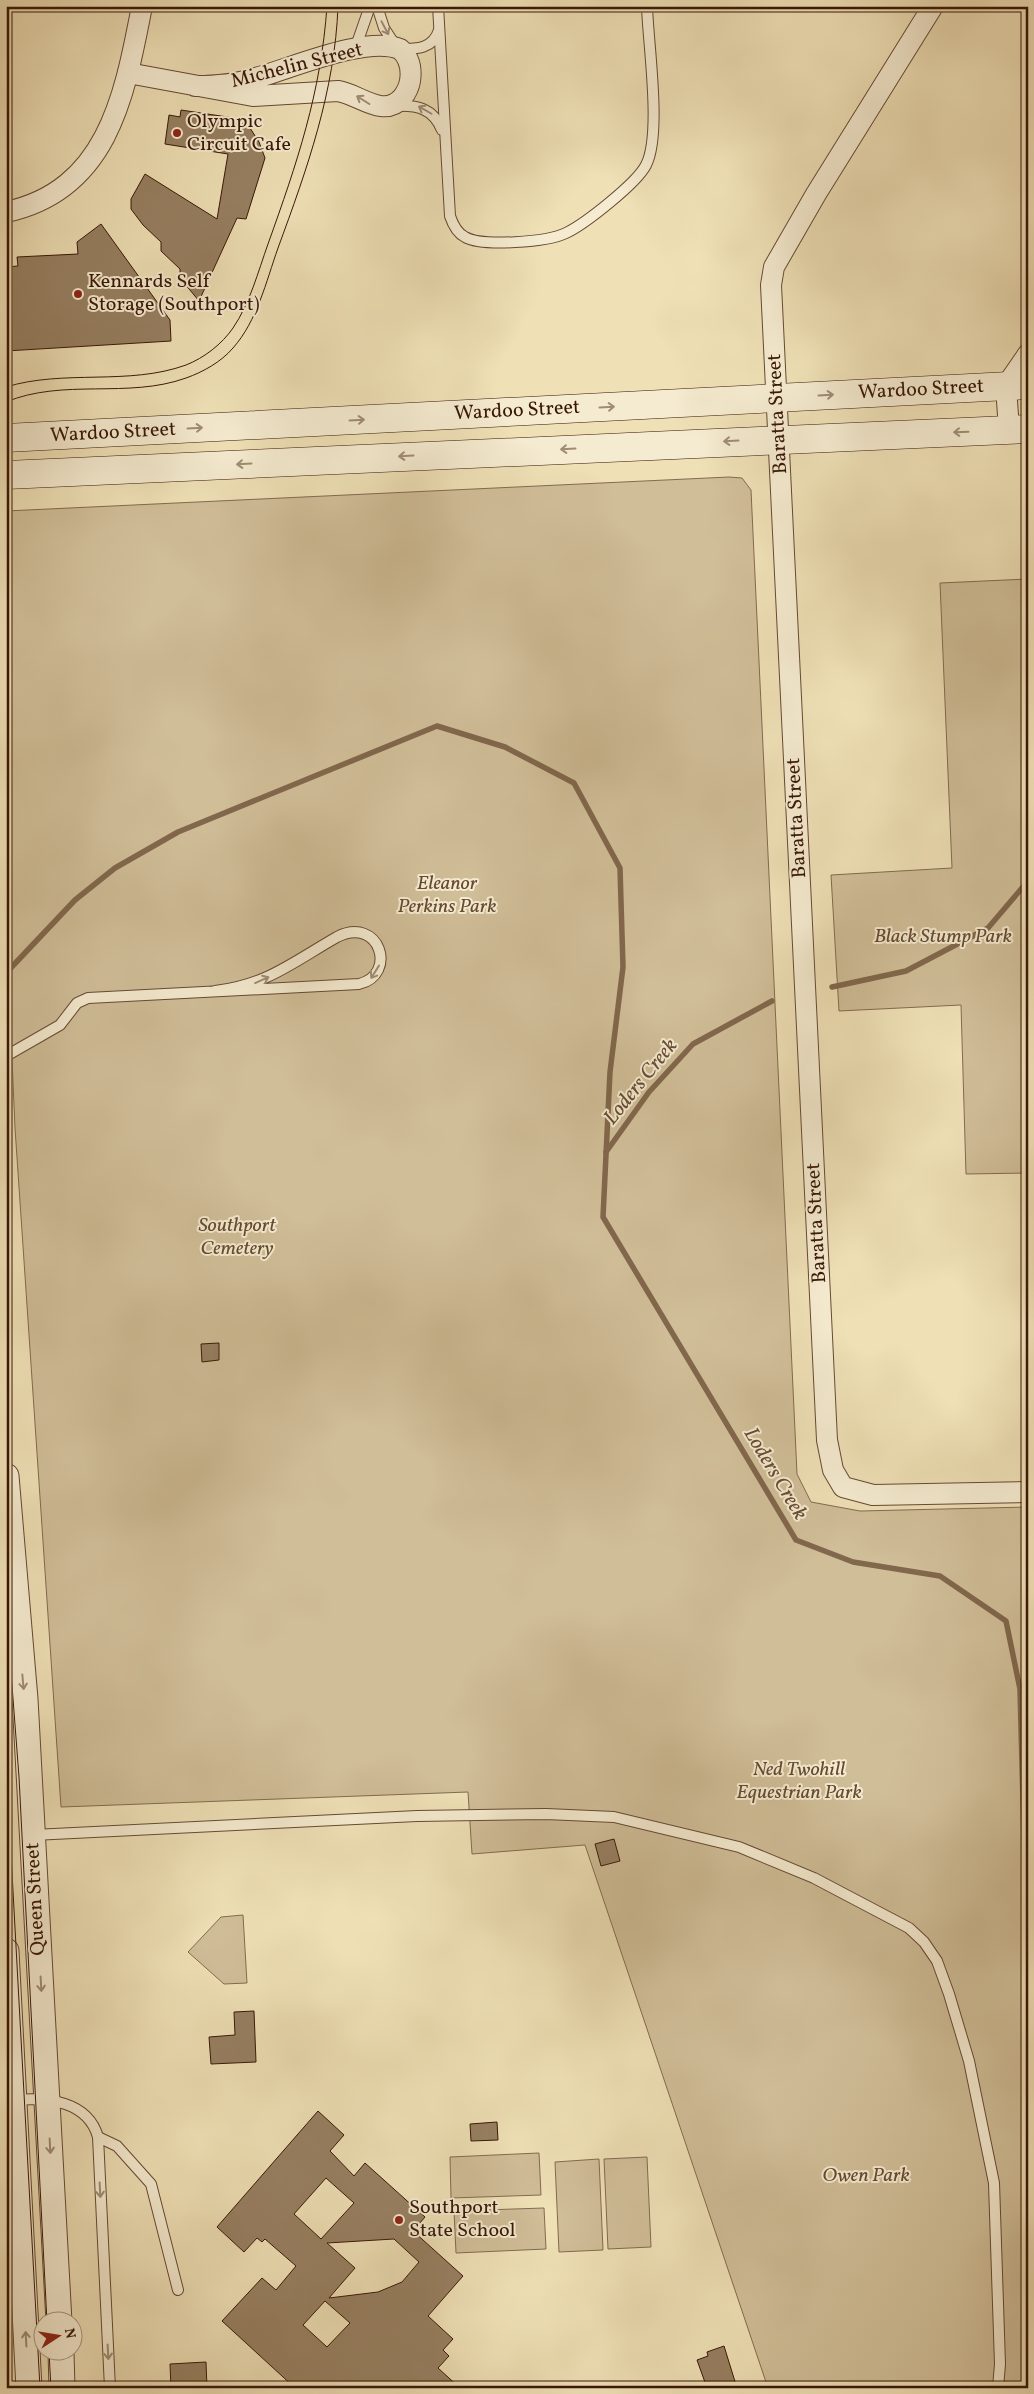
<svg xmlns="http://www.w3.org/2000/svg" width="1034" height="2394" viewBox="0 0 1034 2394" font-family="Vollkorn,serif">
	<style>
		.green { fill: #d0be98; stroke: #846a50 }
		.lines { fill: none; stroke-linecap: round; stroke-linejoin: round }
		.stream { stroke: #81674c; stroke-width: 5.5 }
		.building { fill: #978062; stroke: #381707; fill-rule: evenodd }
		.service-casing { stroke: #664933; stroke-width: 12 }
		.minor-casing { stroke: #664933; stroke-width: 22 }
		.tertiary-casing { stroke: #664933; stroke-width: 27 }
		.secondary-casing { stroke: #381707; stroke-width: 29 }
		.service { stroke: #f5ebd0; stroke-width: 10 }
		.minor { stroke: #f5ebd0; stroke-width: 20 }
		.tertiary { stroke: #f5ebd0; stroke-width: 25 }
		.secondary { stroke: #f5ebd0; stroke-width: 28 }
		.tram { stroke: #381707; stroke-width: 1 }
		.oneway { stroke: #a08c76 }
		.poi-dot { fill: #8f2418; stroke: #f5ebd0; stroke-width: 2 }
		.labels { text-anchor: middle; dominant-baseline: central; stroke-width: 4; stroke-linejoin: round; paint-order: stroke }
		.street-label { font-size: 20px; fill: #381707; stroke: #f5ebd0 }
		.poi-label { font-size: 20px; fill: #381707; stroke: #f5ebd0; text-anchor: start }
		.park-label { font-size: 20px; font-style: italic; fill: #664932; stroke: #f5ebd0 }
		.water-label { font-size: 21px; font-style: italic; fill: #684c35; stroke: #f5ebd0 }
	</style>
	<rect width="100%" height="100%" fill="#efe0b6"/>
	<filter id="stains"><feTurbulence type="fractalNoise" baseFrequency=".004" numOctaves="4"/><feColorMatrix values="0 0 0 0 .2 0 0 0 0 .09 0 0 0 0 .02 0 0 0 .5 -.17"/></filter>
	<radialGradient id="worn" r=".72"><stop offset=".6" stop-color="#630" stop-opacity="0"/><stop offset="1" stop-color="#630" stop-opacity=".3"/></radialGradient>
	<!-- green -->
	<g class="green">
		<polygon points="729,477 742,478 751,490 797,1474 811,1502 860,1511 1028,1507 1028,2388 768,2388 585,1845 472,1854 468,1792 61,1807 15,1128 10,1013 6,901 6,511"/>
		<polygon points="1028,579 1028,1173 966,1174 961,1005 839,1011 831,875 952,868 940,583"/>
		<polygon points="243,1915 247,1983 224,1984 188,1952 221,1917"/>
		<polygon points="539,2153 541,2195 451,2198 450,2157"/>
		<polygon points="647,2157 651,2247 608,2249 604,2159"/>
		<polygon points="599,2159 603,2250 559,2252 555,2162"/>
		<polygon points="544,2208 546,2249 456,2253 454,2211"/>
	</g>
	<g class="lines">
		<!-- stream -->
		<g class="stream">
			<polyline points="6,973 75,900 115,868 178,832 437,726 505,747 574,783 620,868 623,967 610,1072 603,1217 796,1540 853,1562 940,1576 1006,1621 1020,1689 1028,1986"/>
			<polyline points="832,987 906,971 988,928 1028,881"/>
			<polyline points="606,1152 649,1092 693,1044 772,1001"/>
		</g>
	</g>
	<!-- building -->
	<g class="building">
		<polygon points="181,110 234,118 250,128 259,142 265,158 246,219 237,218 199,301 180,278 180,269 161,251 161,242 143,225 131,209 131,199 145,174 217,219 228,154 165,144 169,115 180,117"/>
		<polygon points="101,224 170,320 171,341 6,351 6,267 18,266 17,257 78,254 77,242"/>
		<polygon points="219,1343 219,1360 202,1362 201,1344"/>
		<polygon points="614,1839 620,1861 601,1866 595,1844"/>
		<polygon points="254,2011 256,2062 211,2064 209,2037 235,2035 234,2012"/>
		<path d="M318,2111l26,24 -14,16 24,25 11,-13 60,54 -12,14 50,45 -35,40 25,23 -10,11 6,6 -11,12 22,20h-165l-73,-67 40,-43 14,12 20,-24 -31,-27 -3,3 -5,-4 -13,14 -27,-25zM326,2178l28,25 -33,36 -27,-25zM394,2239l25,23 -17,20 -24,10 -49,6 26,-30 -28,-25zM325,2301l25,22 -23,24 -24,-22z"/>
		<polygon points="497,2122 498,2140 471,2141 470,2124"/>
		<polygon points="724,2346 737,2388 707,2388 697,2360 708,2356 707,2352"/>
		<polygon points="206,2362 207,2388 171,2388 170,2364"/>
	</g>
	<g class="lines">
		<defs>
			<g id="service">
				<polyline points="377,6 384,28 397,48"/>
				<path d="M438,6l12,210c3,9 7,17 15,21 17,10 83,5 101,-4 19,-9 71,-50 80,-68 16,-31 2,-121 1,-159"/>
				<polyline points="355,49 370,6"/>
				<path d="M400,49c17,0 33,0 39,-19"/>
				<path d="M396,106c21,-1 37,2 46,24"/>
				<path d="M6,1056l54,-31 17,-22 11,-5 271,-14c39,-9 21,-69 -22,-47 -44,25 -70,48 -122,54"/>
				<polyline points="33,1835 417,1816 546,1814 614,1817 739,1847 814,1878 909,1928 924,1942 937,1961 949,1994 969,2061 994,2183 1000,2364 998,2388"/>
				<path d="M15,2100c32,-3 73,1 83,37l12,251"/>
				<polyline points="98,2137 117,2146 151,2184 178,2290"/>
			</g>
			<g id="minor">
				<polyline points="933,6 816,194 774,267 771,285 827,1440 833,1470 843,1487 873,1495 1028,1492"/>
				<path d="M128,73l125,23 85,-5c21,3 45,28 64,7 4,-5 7,-11 8,-17 2,-13 -1,-24 -10,-32 -35,-14 -112,21 -148,30 -19,6 -37,7 -57,7"/>
				<path d="M6,212c103,-22 119,-119 136,-206"/>
				<polyline points="1009,430 1006,386 1028,354"/>
			</g>
			<g id="tertiary">
				<polyline points="6,1476 25,1699 59,2322"/>
				<polyline points="6,1951 29,2388"/>
				<polyline points="61,2352 62,2388"/>
			</g>
			<g id="secondary">
				<polyline points="6,438 1028,385"/>
				<polyline points="6,475 1028,429"/>
			</g>
		</defs>
		<!-- service casing -->
		<use href="#service" class="service-casing"/>
		<!-- minor casing -->
		<use href="#minor" class="minor-casing"/>
		<!-- tertiary casing -->
		<use href="#tertiary" class="tertiary-casing"/>
		<!-- secondary casing -->
		<use href="#secondary" class="secondary-casing"/>
		<!-- service -->
		<use href="#service" class="service"/>
		<!-- minor -->
		<use href="#minor" class="minor"/>
		<!-- tertiary -->
		<use href="#tertiary" class="tertiary"/>
		<!-- secondary -->
		<use href="#secondary" class="secondary"/>
		<!-- tram -->
		<g class="tram">
			<path d="M6,387c58,-18 122,-1 180,-22 18,-7 36,-21 47,-37 17,-25 25,-56 35,-84 29,-81 53,-151 59,-238"/>
			<path d="M6,402c57,-24 122,-3 180,-24 17,-6 35,-16 47,-30 24,-27 33,-66 45,-100 29,-79 57,-157 60,-242"/>
			<polyline points="6,1607 19,1777 47,2322"/>
			<polyline points="6,1762 40,2388"/>
			<polyline points="49,2352 51,2388"/>
		</g>
	</g>
	<!-- one-way arrows -->
	<defs><path id="oneway-shaft" d="M-6 0H5M1.5-3L5.5 0L1.5 3" fill="none" stroke-width="1.6" stroke-linecap="round" stroke-linejoin="round" transform="scale(1.25)"/></defs>
	<g class="oneway">
		<use href="#oneway-shaft" transform="translate(385 28) rotate(62)"/>
		<use href="#oneway-shaft" transform="translate(363 100) rotate(-148)"/>
		<use href="#oneway-shaft" transform="translate(425 110) rotate(-150)"/>
		<use href="#oneway-shaft" transform="translate(826 395) rotate(-3)"/>
		<use href="#oneway-shaft" transform="translate(607 407) rotate(-3)"/>
		<use href="#oneway-shaft" transform="translate(357 420) rotate(-3)"/>
		<use href="#oneway-shaft" transform="translate(195 428) rotate(-3)"/>
		<use href="#oneway-shaft" transform="translate(961 432) rotate(178)"/>
		<use href="#oneway-shaft" transform="translate(731 441) rotate(177)"/>
		<use href="#oneway-shaft" transform="translate(568 449) rotate(177)"/>
		<use href="#oneway-shaft" transform="translate(406 456) rotate(177)"/>
		<use href="#oneway-shaft" transform="translate(244 464) rotate(177)"/>
		<use href="#oneway-shaft" transform="translate(375 972) rotate(122)"/>
		<use href="#oneway-shaft" transform="translate(262 980) rotate(-24)"/>
		<use href="#oneway-shaft" transform="translate(23 1682) rotate(85)"/>
		<use href="#oneway-shaft" transform="translate(41 1984) rotate(87)"/>
		<use href="#oneway-shaft" transform="translate(50 2146) rotate(87)"/>
		<use href="#oneway-shaft" transform="translate(100 2190) rotate(87)"/>
		<use href="#oneway-shaft" transform="translate(26 2339) rotate(-93)"/>
		<use href="#oneway-shaft" transform="translate(108 2352) rotate(87)"/>
	</g>
	<!-- markers -->
	<g class="poi-dot">
		<circle cx="177" cy="133" r="5"/>
		<circle cx="78" cy="294" r="5"/>
		<circle cx="399" cy="2220" r="5"/>
	</g>
	<g class="labels">
		<!-- street labels -->
		<g class="street-label">
			<text transform="translate(297 66) rotate(-14)">Michelin Street</text>
			<text transform="translate(921 390) rotate(-3)">Wardoo Street</text>
			<text transform="translate(517 411) rotate(-3)">Wardoo Street</text>
			<text transform="translate(778 414) rotate(-93)">Baratta Street</text>
			<text transform="translate(113 433) rotate(-3)">Wardoo Street</text>
			<text transform="translate(797 818) rotate(-93)">Baratta Street</text>
			<text transform="translate(817 1223) rotate(-93)">Baratta Street</text>
			<text transform="translate(36 1899) rotate(-93)">Queen Street</text>
		</g>
		<!-- poi labels -->
		<g class="poi-label">
			<text x="187" y="122">Olympic<tspan x="187" dy="23">Circuit Cafe</tspan></text>
			<text x="88" y="282">Kennards Self<tspan x="88" dy="23">Storage (Southport)</tspan></text>
			<text x="409" y="2208">Southport<tspan x="409" dy="23">State School</tspan></text>
		</g>
		<!-- park labels -->
		<g class="park-label">
			<text x="447" y="884">Eleanor<tspan x="447" dy="23">Perkins Park</tspan></text>
			<text x="943" y="937">Black Stump Park</text>
			<text x="237" y="1226">Southport<tspan x="237" dy="23">Cemetery</tspan></text>
			<text x="799" y="1770">Ned Twohill<tspan x="799" dy="23">Equestrian Park</tspan></text>
			<text x="866" y="2176">Owen Park</text>
		</g>
		<!-- water labels -->
		<g class="water-label">
			<text transform="translate(641 1082) rotate(-51)">Loders Creek</text>
			<text transform="translate(775 1474) rotate(59)">Loders Creek</text>
		</g>
	</g>
	<!-- margin -->
	<rect width="1034" height="2394" fill="none" stroke="#efe0b6" stroke-width="25"/>
	<rect x="8" y="8" width="1019" height="2379" fill="none" stroke="#381707" stroke-width="2.5"/>
	<rect x="12" y="12" width="1009" height="2369" fill="none" stroke="#381707"/>
	<!-- north arrow -->
	<g transform="translate(58 2336) rotate(78)"><circle r="24" fill="#f5ebd0" stroke="#a99680"/>
	<path d="M0-4L9 19L0 12L-9 19Z" fill="#8f2418"/>
	<text y="-8" font-size="14" font-weight="bold" text-anchor="middle" fill="#381707">N</text>
	</g>
	<rect width="100%" height="100%" filter="url(#stains)"/>
	<rect width="100%" height="100%" fill="url(#worn)"/>
</svg>
